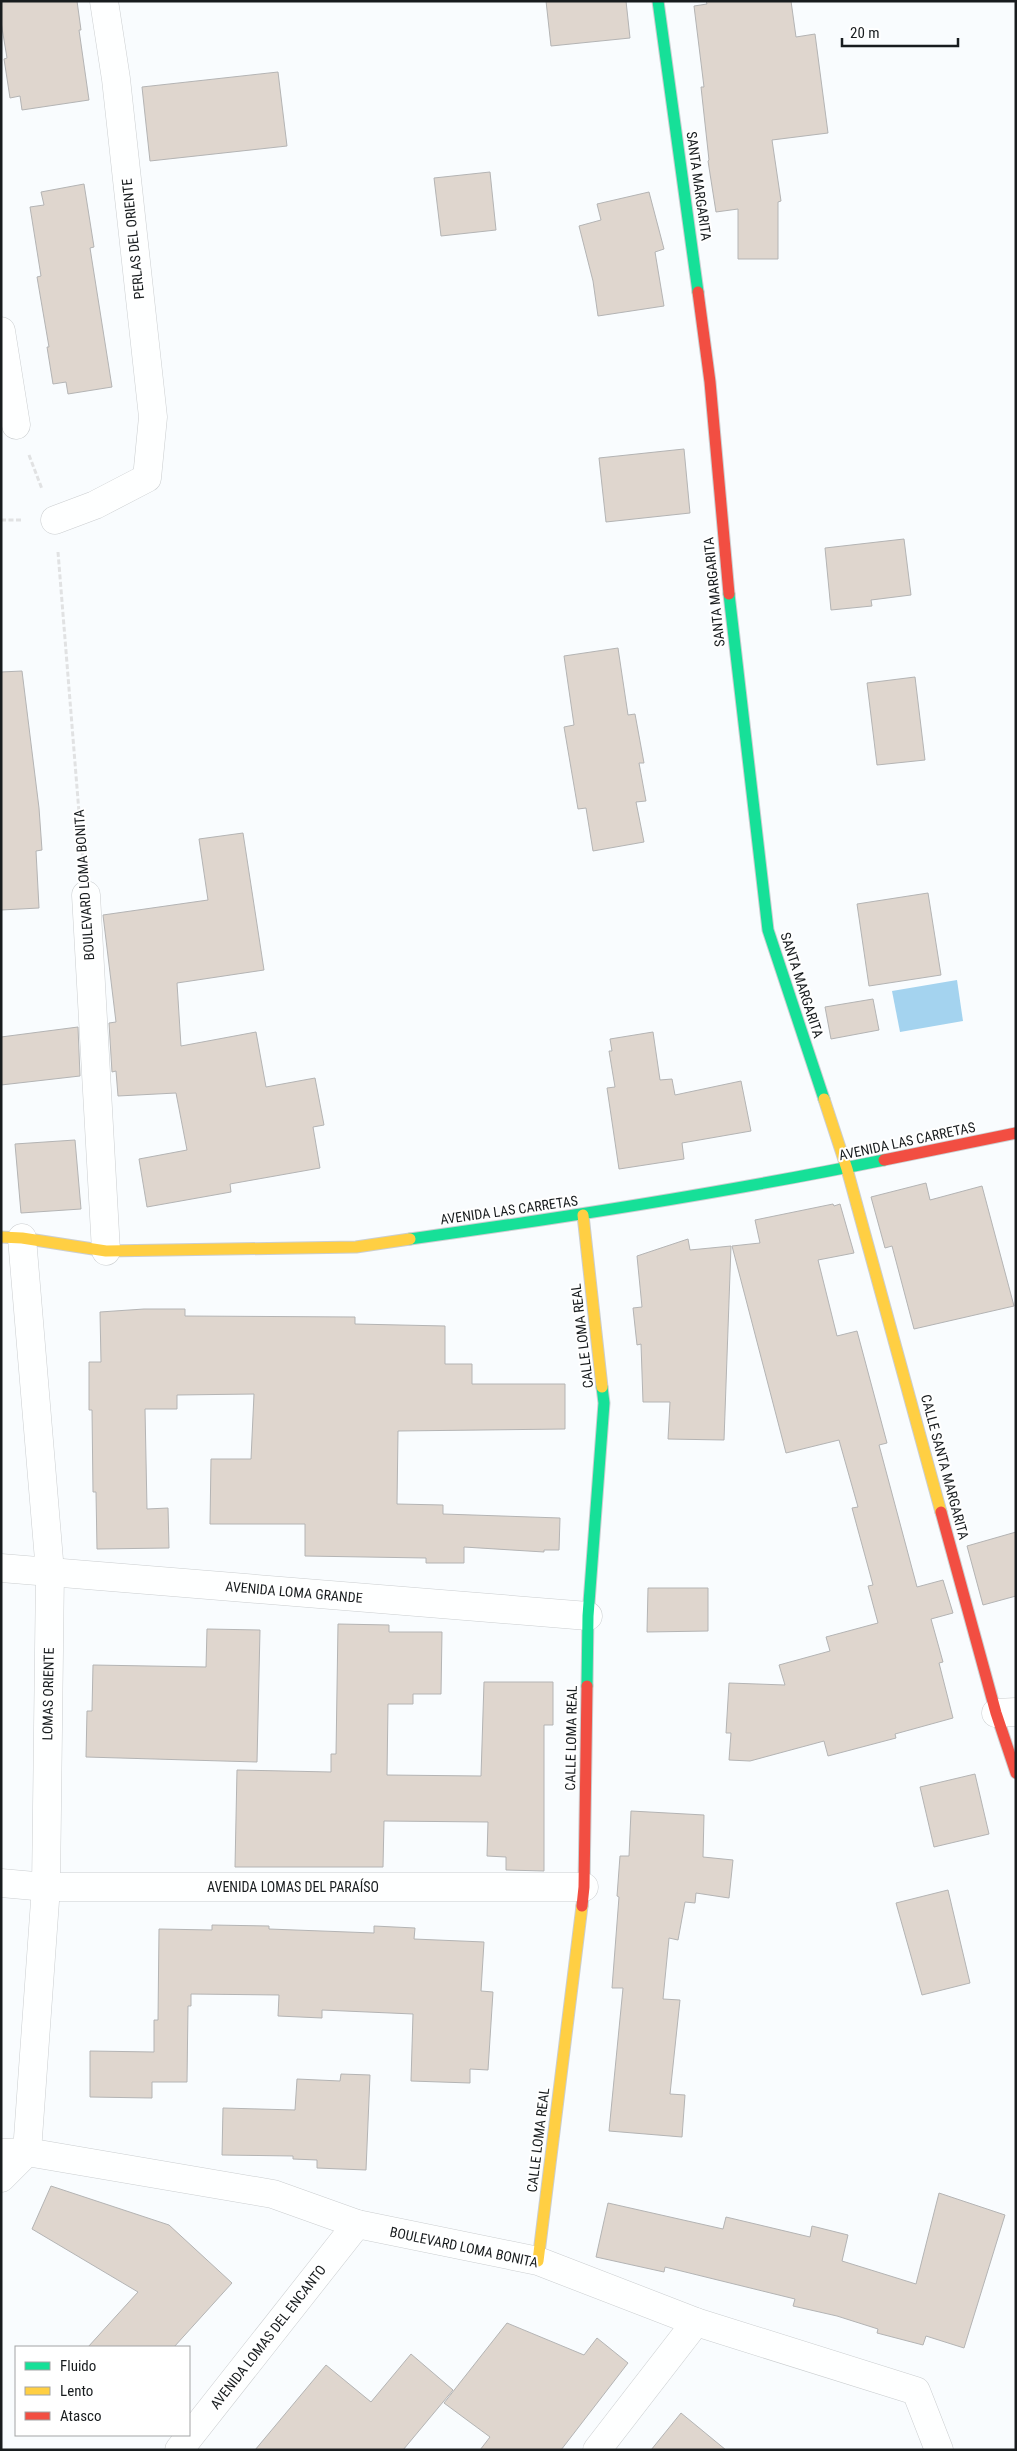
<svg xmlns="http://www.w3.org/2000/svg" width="1017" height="2451" viewBox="0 0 1017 2451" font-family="'Roboto Condensed',sans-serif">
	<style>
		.water { fill: #a4d3ef }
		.building { fill: #dfd6ce; stroke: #b4b4b4 }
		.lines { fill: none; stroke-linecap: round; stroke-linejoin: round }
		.street-casing { stroke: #cbced0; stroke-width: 29 }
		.fast-casing { stroke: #cbced0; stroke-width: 13 }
		.slow-casing { stroke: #cbced0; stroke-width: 13 }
		.jam-casing { stroke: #cbced0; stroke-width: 13 }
		.path { stroke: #e1e2e3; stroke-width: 3; stroke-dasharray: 5 2.5; stroke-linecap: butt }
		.street { stroke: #feffff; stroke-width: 28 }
		.fast { stroke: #16e098; stroke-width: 11 }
		.slow { stroke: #ffcf43; stroke-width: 11 }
		.jam { stroke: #f24e42; stroke-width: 11 }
		.labels { text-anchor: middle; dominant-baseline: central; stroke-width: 4; stroke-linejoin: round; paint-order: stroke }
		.street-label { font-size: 14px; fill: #181c1e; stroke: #fff }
	</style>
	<rect width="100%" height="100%" fill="#f9fcfe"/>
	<!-- water -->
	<polygon class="water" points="957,980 963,1021 900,1032 892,991"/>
	<!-- building -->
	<g class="building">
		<polygon points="1,1 77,1 81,30 79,30 89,100 22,110 20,96 10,98 4,59 7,58 1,22"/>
		<polygon points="546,1 626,1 630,38 551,46"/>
		<polygon points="706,1 791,1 796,37 815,34 828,133 772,140 781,201 778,202 778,259 738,259 738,209 716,212 708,161 709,160 701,87 704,87 694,6 707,4"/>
		<polygon points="278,72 287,146 150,161 142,87"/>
		<polygon points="490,172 496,230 441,236 434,178"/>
		<polygon points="84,184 94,247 90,248 112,387 68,394 66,382 53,384 47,347 49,347 37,277 41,276 30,207 44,205 41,192"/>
		<polygon points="649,192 664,249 655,252 664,306 598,316 593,281 579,226 601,220 597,204"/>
		<polygon points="684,449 690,513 606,522 599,458"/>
		<polygon points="904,539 911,595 871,600 872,606 831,610 825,548"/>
		<polygon points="618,648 628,715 635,714 644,763 639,763 646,801 636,802 644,842 593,851 586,808 578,809 564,727 574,725 564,656"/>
		<polygon points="22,671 39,808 42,850 36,851 39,908 1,910 1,672"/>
		<polygon points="915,677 925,760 877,765 867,683"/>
		<polygon points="243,833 264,970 177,983 181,1046 256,1032 266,1087 315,1078 324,1125 313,1127 320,1168 230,1184 231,1192 147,1207 139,1159 187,1150 176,1093 118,1096 116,1071 112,1072 109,1023 116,1022 103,915 208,900 199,839"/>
		<polygon points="928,893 941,975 869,986 857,904"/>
		<polygon points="873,999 879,1030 831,1039 825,1007"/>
		<polygon points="78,1027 80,1076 1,1085 1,1037"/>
		<polygon points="653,1032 660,1080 672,1079 675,1095 741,1081 751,1131 682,1143 684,1159 619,1169 607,1088 615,1087 609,1051 612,1051 610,1039"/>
		<polygon points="75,1140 81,1209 21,1213 15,1144"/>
		<polygon points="926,1183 930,1200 982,1186 1014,1306 914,1329 892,1246 885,1248 871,1197"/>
		<polygon points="833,1204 834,1206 840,1204 854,1253 818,1260 837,1336 857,1331 887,1443 879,1445 917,1587 943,1580 953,1613 931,1619 943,1662 939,1663 953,1718 895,1734 896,1738 828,1756 824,1741 750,1761 729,1760 731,1733 726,1733 729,1683 785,1685 779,1665 830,1651 826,1637 878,1623 868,1586 873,1585 852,1508 858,1507 839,1440 786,1453 732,1246 760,1243 755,1220"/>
		<polygon points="688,1239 690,1250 731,1246 724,1440 668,1439 670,1402 643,1402 641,1344 637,1345 633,1308 642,1307 637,1256"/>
		<polygon points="144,1309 185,1309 185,1316 355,1317 355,1324 445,1326 445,1364 472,1364 472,1384 565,1384 565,1429 398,1431 397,1504 443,1505 443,1514 560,1518 559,1550 544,1550 544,1552 464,1547 464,1563 426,1563 426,1558 305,1556 305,1524 210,1524 211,1459 251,1459 254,1394 177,1395 177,1409 145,1409 147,1509 168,1508 169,1548 97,1549 96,1492 93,1492 92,1410 89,1410 89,1362 101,1362 100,1312"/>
		<polygon points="1016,1532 1016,1596 983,1605 967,1546"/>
		<polygon points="648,1588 708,1588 708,1631 647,1632"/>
		<polygon points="338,1624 389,1625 389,1632 442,1632 441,1694 413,1694 413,1704 388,1704 387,1775 481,1776 484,1682 553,1682 553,1725 544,1725 544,1871 506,1870 506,1857 487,1856 488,1822 384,1821 383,1867 235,1867 237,1770 331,1772 331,1754 336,1754"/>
		<polygon points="207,1629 260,1630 257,1762 86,1757 87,1711 92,1711 93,1665 206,1667"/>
		<polygon points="975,1774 989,1834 934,1847 920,1787"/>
		<polygon points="631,1811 704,1815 703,1857 733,1860 729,1898 696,1893 695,1903 685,1902 678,1940 669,1938 663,1999 680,2000 670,2094 685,2095 682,2137 609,2131 623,1988 612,1988 619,1897 617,1896 620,1856 629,1856"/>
		<polygon points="948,1890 970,1983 922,1995 896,1903"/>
		<polygon points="212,1925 269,1926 269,1929 374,1933 374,1926 415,1928 414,1939 484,1942 481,1991 493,1992 488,2070 470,2069 470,2083 411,2081 413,2014 322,2010 322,2018 278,2016 279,1995 191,1994 191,2006 188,2006 187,2082 152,2082 152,2098 90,2097 90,2051 154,2052 154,2020 158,2020 159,1929 212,1930"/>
		<polygon points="341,2074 370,2075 366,2170 317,2168 317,2160 293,2159 293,2156 222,2155 223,2108 295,2110 297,2079 340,2081"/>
		<polygon points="51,2186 169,2225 232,2283 174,2347 88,2347 138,2292 32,2229"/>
		<polygon points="939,2193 1005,2215 964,2348 926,2336 923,2345 877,2333 878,2329 837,2316 793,2306 795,2299 665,2267 664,2272 596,2257 608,2203 723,2229 726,2217 810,2237 812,2226 848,2235 842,2261 916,2284"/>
		<polygon points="507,2323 584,2355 597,2338 628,2363 561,2450 480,2450 490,2437 444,2403"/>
		<polygon points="411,2354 453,2390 403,2450 255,2450 326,2365 371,2402"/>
		<polygon points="681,2413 726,2450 651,2450"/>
	</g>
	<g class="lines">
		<defs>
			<g id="street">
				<polyline points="1,331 16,425"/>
				<polyline points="55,520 95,505 147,478 153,417 116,79 104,1"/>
				<polyline points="86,895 106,1251"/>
				<polyline points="1,1568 588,1616"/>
				<polyline points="996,1713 1016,1712"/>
				<polyline points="1,1883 46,1887 584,1887"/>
				<polyline points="1,2153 27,2152 273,2194 357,2224 538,2261 696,2322 916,2391 939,2450"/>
				<polyline points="1,2178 27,2152 46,1887 50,1572 22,1238"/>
				<polyline points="179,2450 357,2224"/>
				<polyline points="597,2450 696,2322"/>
			</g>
			<g id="fast">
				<polyline points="658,1 698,292"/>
				<polyline points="729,594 768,930 824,1099"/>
				<path d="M410,1239c159,-22 317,-47 474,-79"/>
				<polyline points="587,1686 588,1616 604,1403 602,1387"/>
			</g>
			<g id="slow">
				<polyline points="824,1099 847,1169 941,1512"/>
				<polyline points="583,1215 602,1387"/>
				<polyline points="1,1237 22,1238 106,1251 356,1247 410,1239"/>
				<polyline points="538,2261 582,1906"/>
			</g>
			<g id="jam">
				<polyline points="698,292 710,382 729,594"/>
				<polyline points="884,1160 1016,1133"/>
				<polyline points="941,1512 996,1713 1016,1773"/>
				<polyline points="582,1906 584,1887 587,1686"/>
			</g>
		</defs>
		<!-- street casing -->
		<use href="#street" class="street-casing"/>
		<!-- fast casing -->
		<use href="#fast" class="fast-casing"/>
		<!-- slow casing -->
		<use href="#slow" class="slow-casing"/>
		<!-- jam casing -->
		<use href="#jam" class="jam-casing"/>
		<!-- path -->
		<g class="path">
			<polyline points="29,455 42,489"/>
			<polyline points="1,520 21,520"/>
			<polyline points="58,552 83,862"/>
		</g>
		<!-- street -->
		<use href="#street" class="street"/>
		<!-- fast -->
		<use href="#fast" class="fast"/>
		<!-- slow -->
		<use href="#slow" class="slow"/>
		<!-- jam -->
		<use href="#jam" class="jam"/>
	</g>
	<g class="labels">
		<!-- street labels -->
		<g class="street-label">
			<text transform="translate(699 186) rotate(82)">SANTA MARGARITA</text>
			<text transform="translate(133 239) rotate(-96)">PERLAS DEL ORIENTE</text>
			<text transform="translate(714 592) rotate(-96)">SANTA MARGARITA</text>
			<text transform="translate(84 885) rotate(-94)">BOULEVARD LOMA BONITA</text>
			<text transform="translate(802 985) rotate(72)">SANTA MARGARITA</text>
			<text transform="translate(907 1141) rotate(-12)">AVENIDA LAS CARRETAS</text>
			<text transform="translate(509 1210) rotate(-8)">AVENIDA LAS CARRETAS</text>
			<text transform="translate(582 1336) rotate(-97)">CALLE LOMA REAL</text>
			<text transform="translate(945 1467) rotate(75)">CALLE SANTA MARGARITA</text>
			<text transform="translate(294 1592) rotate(5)">AVENIDA LOMA GRANDE</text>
			<text transform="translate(48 1694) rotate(-89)">LOMAS ORIENTE</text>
			<text transform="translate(571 1738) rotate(-89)">CALLE LOMA REAL</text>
			<text x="293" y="1887">AVENIDA LOMAS DEL PARAÍSO</text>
			<text transform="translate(538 2140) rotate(-83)">CALLE LOMA REAL</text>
			<text transform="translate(464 2247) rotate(12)">BOULEVARD LOMA BONITA</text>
			<text transform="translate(268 2337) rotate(-52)">AVENIDA LOMAS DEL ENCANTO</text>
		</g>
	</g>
	<!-- border -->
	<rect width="1017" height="2451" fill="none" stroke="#181c1e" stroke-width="5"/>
	<!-- legend -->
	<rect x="15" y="2346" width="175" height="90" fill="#ffffff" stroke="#a3a4a5"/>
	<rect x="25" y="2362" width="25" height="8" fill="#16e098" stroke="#a3a4a5"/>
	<text x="60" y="2371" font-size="15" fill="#181c1e">Fluido</text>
	<rect x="25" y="2387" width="25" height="8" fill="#ffcf43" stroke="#a3a4a5"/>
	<text x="60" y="2396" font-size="15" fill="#181c1e">Lento</text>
	<rect x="25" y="2412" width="25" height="8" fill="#f24e42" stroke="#a3a4a5"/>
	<text x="60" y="2421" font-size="15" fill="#181c1e">Atasco</text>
	<!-- scale -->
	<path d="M842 38v8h116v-8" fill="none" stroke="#181c1e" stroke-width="2.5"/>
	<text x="850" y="38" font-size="15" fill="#181c1e" stroke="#ffffff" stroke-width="4" paint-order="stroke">20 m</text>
</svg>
